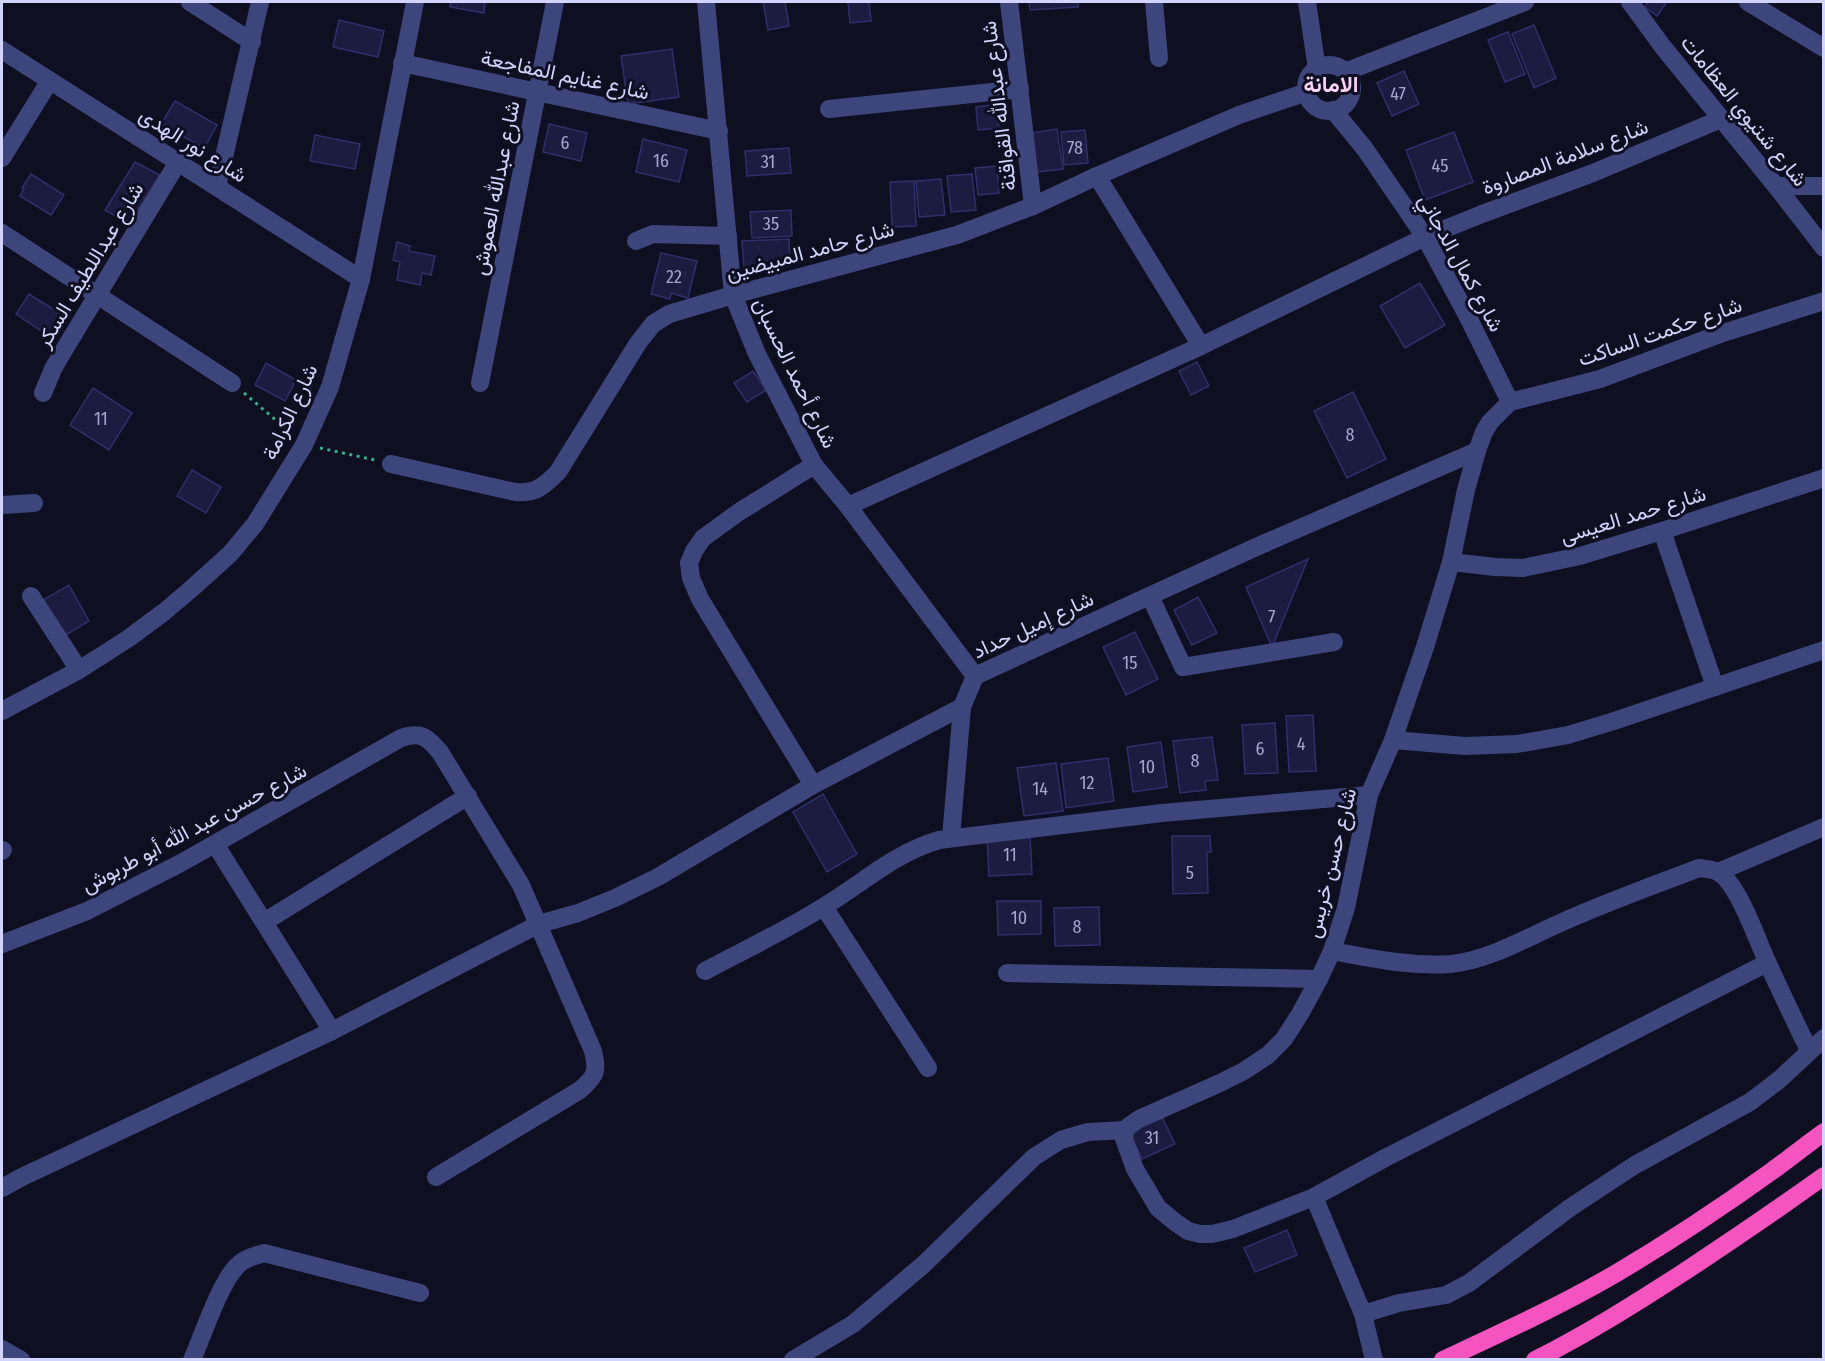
<svg xmlns="http://www.w3.org/2000/svg" width="1825" height="1361" viewBox="0 0 1825 1361" font-family="'Fira Sans Condensed',Vazirmatn,sans-serif">
	<style>
		.building { fill: #1c1c40; stroke: #2f2f6b; stroke-width: 1.5 }
		.lines { fill: none; stroke-linecap: round; stroke-linejoin: round }
		.path { stroke: #35ac8e; stroke-width: 3; stroke-dasharray: 3 4.5; stroke-linecap: butt }
		.minor { stroke: #3c467d; stroke-width: 18 }
		.highway { stroke: #f553c0; stroke-width: 18 }
		.labels { text-anchor: middle; dominant-baseline: central; stroke-width: 6; stroke-linejoin: round; paint-order: stroke }
		.number-label { font-size: 18px; fill: #a4a6cd }
		.street-label { font-size: 21px; fill: #d1d4fc; stroke: #0e0f20 }
		.neighbourhood-label { font-size: 22px; font-weight: bold; fill: #fcd2f5; stroke: #0e0f20 }
	</style>
	<rect width="100%" height="100%" fill="#0e0f20"/>
	<!-- building -->
	<g class="building">
		<polygon points="451,2 485,2 484,13 450,7"/>
		<polygon points="763,2 785,2 789,26 768,30"/>
		<polygon points="848,2 869,2 871,21 850,23"/>
		<polygon points="1029,2 1078,2 1078,7 1030,10"/>
		<polygon points="1648,2 1667,2 1657,16 1645,7"/>
		<polygon points="339,20 384,31 378,57 333,47"/>
		<polygon points="1534,25 1556,78 1534,88 1512,34"/>
		<polygon points="1508,32 1525,74 1505,82 1488,40"/>
		<polygon points="672,49 679,97 628,104 621,56"/>
		<polygon points="1404,71 1419,104 1392,116 1377,83"/>
		<polygon points="175,101 217,125 204,148 161,124"/>
		<polygon points="991,105 992,116 997,115 999,128 978,130 976,107"/>
		<polygon points="549,124 587,133 581,161 543,152"/>
		<polygon points="1057,129 1063,169 1037,172 1032,133"/>
		<polygon points="1085,130 1088,163 1064,165 1061,132"/>
		<polygon points="1454,132 1473,182 1425,200 1406,150"/>
		<polygon points="315,135 360,144 355,169 310,161"/>
		<polygon points="643,139 687,150 679,182 636,172"/>
		<polygon points="789,148 791,173 747,176 745,151"/>
		<polygon points="135,162 160,175 129,224 105,210"/>
		<polygon points="997,166 999,193 978,195 975,168"/>
		<polygon points="31,174 64,195 51,215 20,196 24,189 22,188"/>
		<polygon points="972,174 976,210 951,212 947,176"/>
		<polygon points="941,179 945,215 919,217 916,181"/>
		<polygon points="914,181 916,226 892,227 890,182"/>
		<polygon points="791,210 792,236 752,238 750,212"/>
		<polygon points="789,239 790,266 744,268 742,241"/>
		<polygon points="397,242 410,246 409,251 435,256 431,275 422,273 420,285 397,280 400,262 393,260"/>
		<polygon points="661,253 697,261 688,298 671,293 670,299 651,294"/>
		<polygon points="1420,283 1445,325 1405,348 1380,306"/>
		<polygon points="29,294 67,318 53,339 16,314"/>
		<polygon points="1197,362 1209,386 1191,395 1179,371"/>
		<polygon points="266,363 296,380 285,401 255,385"/>
		<polygon points="753,371 766,390 747,402 734,383"/>
		<polygon points="93,388 132,413 109,450 70,425"/>
		<polygon points="1353,392 1386,459 1347,478 1314,411"/>
		<polygon points="192,470 221,487 206,513 177,496"/>
		<polygon points="1308,559 1272,647 1246,587"/>
		<polygon points="69,585 89,621 64,636 43,600"/>
		<polygon points="1198,597 1217,633 1192,645 1174,610"/>
		<polygon points="1135,632 1158,679 1126,695 1103,647"/>
		<polygon points="1313,715 1316,771 1289,772 1286,716"/>
		<polygon points="1275,723 1278,773 1245,774 1242,725"/>
		<polygon points="1212,737 1218,780 1205,781 1206,790 1180,793 1173,741"/>
		<polygon points="1161,742 1167,787 1133,792 1127,747"/>
		<polygon points="1108,758 1114,801 1066,808 1061,764"/>
		<polygon points="1056,763 1063,811 1024,816 1017,768"/>
		<polygon points="823,794 857,854 827,872 793,812"/>
		<polygon points="1030,834 1032,874 989,876 987,836"/>
		<polygon points="1172,836 1210,836 1211,852 1207,852 1208,893 1173,894"/>
		<polygon points="997,901 1041,901 1041,934 998,935"/>
		<polygon points="1099,907 1100,945 1055,946 1054,908"/>
		<polygon points="1162,1117 1175,1144 1142,1159 1129,1132"/>
		<polygon points="1287,1230 1297,1255 1255,1272 1244,1248"/>
	</g>
	<g class="lines">
		<!-- path -->
		<g class="path">
			<polyline points="244,393 291,433"/>
			<polyline points="320,448 375,460"/>
		</g>
		<!-- minor -->
		<g class="minor">
			<polyline points="190,2 252,42"/>
			<polyline points="706,2 733,295 757,354 814,465 848,506 975,676"/>
			<polyline points="1009,2 1033,206"/>
			<polyline points="1154,2 1159,58"/>
			<polyline points="1307,2 1317,69"/>
			<polyline points="1630,2 1663,47 1776,186 1824,248"/>
			<polyline points="1748,2 1824,48"/>
			<polyline points="2,50 361,279"/>
			<polyline points="402,63 719,131"/>
			<circle cx="1329" cy="88" r="23"/>
			<polyline points="1345,72 1525,2"/>
			<polyline points="829,109 1020,89"/>
			<polyline points="1333,110 1365,149 1425,237 1468,317 1510,402"/>
			<polyline points="2,158 49,82"/>
			<polyline points="1097,176 1201,346"/>
			<polyline points="1776,186 1824,186"/>
			<polyline points="217,187 260,2"/>
			<polyline points="2,233 232,383"/>
			<polyline points="636,241 653,234 728,236"/>
			<polyline points="480,383 555,2"/>
			<polyline points="43,393 53,369 64,350 178,162"/>
			<path d="M391,464l124,28c21,2 29,-6 43,-20l80,-129 15,-19 16,-10 64,-19 224,-60 76,-29 64,-30 142,-61 68,-23"/>
			<polyline points="2,505 34,503"/>
			<polyline points="848,506 1201,346 1425,237 1482,214 1593,173 1721,119"/>
			<polyline points="1662,531 1715,687"/>
			<polyline points="1451,562 1495,567 1523,568 1580,556 1662,531 1824,478"/>
			<polyline points="31,596 79,670"/>
			<polyline points="1150,596 1183,667 1334,642"/>
			<polyline points="2,711 79,670 129,638 164,612 190,590 230,554 255,524 304,445 330,387 361,279 415,2"/>
			<polyline points="1393,740 1465,746 1517,744 1568,735 1614,721 1824,650"/>
			<polyline points="813,785 700,599 691,578 689,563 694,551 703,538 739,512 814,465"/>
			<polyline points="951,838 962,707"/>
			<polyline points="215,844 332,1031"/>
			<polyline points="2,851 3,850"/>
			<polyline points="1718,872 1824,827"/>
			<polyline points="824,907 928,1068"/>
			<polyline points="264,922 468,796"/>
			<path d="M2,944l85,-33 94,-48 220,-125c20,-7 26,-1 39,14l81,133 72,166c5,21 3,25 -13,39l-144,87"/>
			<path d="M1332,951c39,7 79,16 119,13 38,-4 73,-25 107,-40 46,-21 94,-38 141,-56 6,1 13,1 19,4 21,12 40,71 51,94 13,28 26,56 40,84"/>
			<polyline points="1767,963 1385,1158 1314,1197 1233,1229 1212,1234 1200,1234 1188,1231 1175,1222 1158,1208 1135,1169 1124,1139 1125,1130 1129,1126 1139,1119 1220,1083 1244,1071 1268,1055 1284,1039 1300,1014 1319,979 1332,951 1346,908 1369,795 1393,740 1425,647 1451,562 1466,490 1477,451 1484,432 1490,422 1510,402 1600,379 1720,334 1824,301"/>
			<path d="M705,971c39,-21 80,-40 118,-64 39,-23 71,-54 116,-67l223,-27 207,-18"/>
			<polyline points="1007,973 1319,979"/>
			<polyline points="2,1188 22,1177 332,1031 539,924 578,913 615,898 658,877 813,785 962,707 975,676 1254,548 1477,451"/>
			<polyline points="1314,1197 1363,1314 1374,1360"/>
			<polyline points="1363,1314 1399,1303 1446,1295 1469,1283 1571,1207 1635,1165 1750,1102 1779,1080 1824,1038"/>
			<polyline points="2,1349 21,1360"/>
			<path d="M192,1360c11,-25 28,-78 46,-95 7,-7 17,-9 26,-12l156,40"/>
			<polyline points="793,1360 853,1324 923,1265 1034,1157 1061,1140 1088,1132 1125,1130"/>
		</g>
		<!-- highway -->
		<g class="highway">
			<path d="M1443,1360c58,-27 117,-54 172,-86 54,-32 107,-67 157,-103 18,-13 34,-26 52,-39"/>
			<path d="M1535,1360c52,-26 101,-57 149,-88 47,-31 94,-63 140,-96"/>
		</g>
	</g>
	<g class="labels">
		<!-- number labels -->
		<g class="number-label">
			<text x="1398" y="94">47</text>
			<text x="565" y="143">6</text>
			<text x="1075" y="148">78</text>
			<text x="661" y="161">16</text>
			<text x="768" y="162">31</text>
			<text x="1440" y="166">45</text>
			<text x="771" y="224">35</text>
			<text x="674" y="277">22</text>
			<text x="101" y="419">11</text>
			<text x="1350" y="435">8</text>
			<text x="1272" y="617">7</text>
			<text x="1130" y="663">15</text>
			<text x="1301" y="744">4</text>
			<text x="1260" y="749">6</text>
			<text x="1195" y="761">8</text>
			<text x="1147" y="767">10</text>
			<text x="1087" y="783">12</text>
			<text x="1040" y="789">14</text>
			<text x="1010" y="855">11</text>
			<text x="1190" y="873">5</text>
			<text x="1019" y="918">10</text>
			<text x="1077" y="927">8</text>
			<text x="1152" y="1138">31</text>
		</g>
		<!-- street labels -->
		<g class="street-label">
			<text transform="translate(565 75) rotate(12)">شارع غنايم المفاجعة</text>
			<text transform="translate(999 106) rotate(-97)">شارع عبدالله القواقنة</text>
			<text transform="translate(1744 111) rotate(51)">شارع شتيوي العظامات</text>
			<text transform="translate(193 145) rotate(32)">شارع نور الهدى</text>
			<text transform="translate(1565 157) rotate(-21)">شارع سلامة المصاروة</text>
			<text transform="translate(496 188) rotate(-79)">شارع عبدالله العموش</text>
			<text transform="translate(810 251) rotate(-15)">شارع حامد المبيضين</text>
			<text transform="translate(1461 263) rotate(61)">شارع كمال الدجاني</text>
			<text transform="translate(90 265) rotate(-59)">شارع عبداللطيف السكر</text>
			<text transform="translate(1660 332) rotate(-19)">شارع حكمت الساكت</text>
			<text transform="translate(795 373) rotate(64)">شارع أحمد الحسبان</text>
			<text transform="translate(290 412) rotate(-65)">شارع الكرامة</text>
			<text transform="translate(1633 515) rotate(-17)">شارع حمد العيسى</text>
			<text transform="translate(1033 625) rotate(-25)">شارع إميل حداد</text>
			<text transform="translate(194 828) rotate(-28)">شارع حسن عبد الله أبو طربوش</text>
			<text transform="translate(1331 863) rotate(-76)">شارع حسن خريس</text>
		</g>
		<!-- neighbourhood labels -->
		<g class="neighbourhood-label">
			<text x="1331" y="84">الامانة</text>
		</g>
	</g>
	<!-- border -->
	<rect width="1825" height="1361" fill="none" stroke="#d1d4fc" stroke-width="6"/>
</svg>
